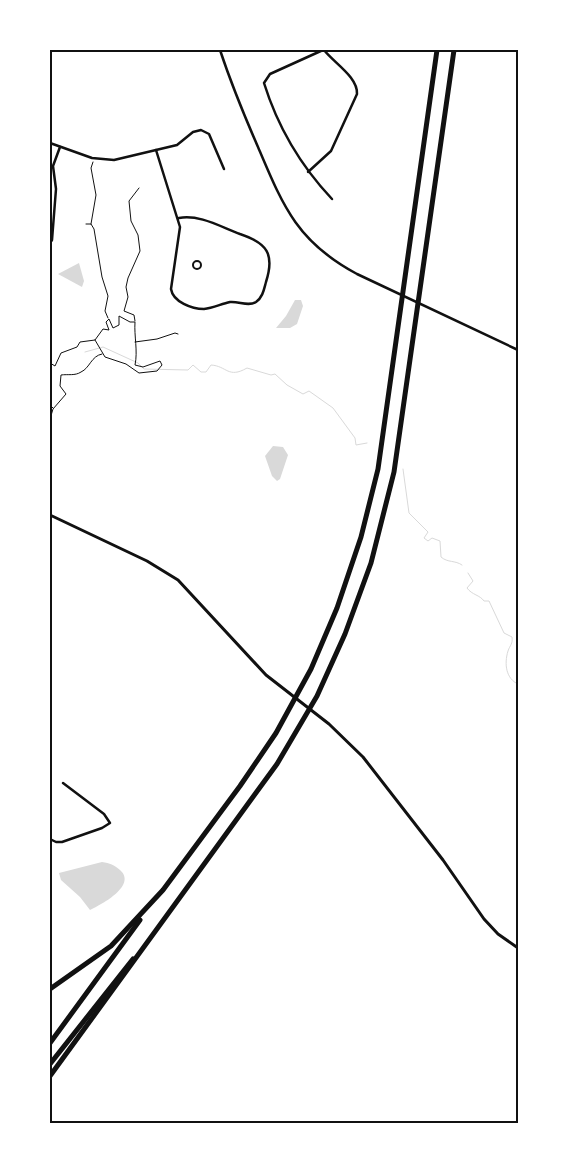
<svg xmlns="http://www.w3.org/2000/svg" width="568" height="1173" viewBox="0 0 568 1173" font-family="Georgia,serif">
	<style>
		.water { fill: #d9d9d9 }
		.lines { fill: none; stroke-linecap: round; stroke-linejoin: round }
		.stream { stroke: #d9d9d9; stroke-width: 1 }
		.path { stroke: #111; stroke-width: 1 }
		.pedestrian { stroke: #111; stroke-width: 2 }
		.minor { stroke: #111; stroke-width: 2.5 }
		.tertiary { stroke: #111; stroke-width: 3 }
		.motorway { stroke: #111; stroke-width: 5 }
		.neatline { fill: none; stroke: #111; stroke-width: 2 }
	</style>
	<rect width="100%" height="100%" fill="#fff"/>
	<!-- water -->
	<g class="water">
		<polygon points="79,263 84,281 82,287 58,274"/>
		<polygon points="295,300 301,300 303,306 297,324 290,328 276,328 286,316"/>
		<polygon points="273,446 283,447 288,455 280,479 277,481 272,476 265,456"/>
		<path d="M102,862c8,1 12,3 18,8 17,15 -17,34 -30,40l-10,-13 -19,-17 -2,-7z"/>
	</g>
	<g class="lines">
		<!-- stream -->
		<g class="stream">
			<path d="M85,352l18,-5 35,16 6,6 44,1 5,-5 8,7h5l5,-7c16,1 17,14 36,3l24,7 4,-1 12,11 16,9 6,-3 24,17 22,30 1,7 11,-2"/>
			<path d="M403,469l6,44 19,19 -4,6 4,3 4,-3 8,3 1,16c7,6 14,3 21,8"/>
			<path d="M468,573l5,8 -6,7c5,7 13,7 17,13h5l15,32 8,4c1,7 -2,8 -4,14 -4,13 -2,28 10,33"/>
		</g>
		<!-- path -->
		<g class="path">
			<polyline points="86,224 91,224 94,229 102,277 108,296 105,311 108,318"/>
			<polyline points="91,224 96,195 91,168 93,162"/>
			<polyline points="135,321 134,315 124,311 128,297 126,287 128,278 140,251 138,235 131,221 129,201 139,188"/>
			<polyline points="135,342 157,339 175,333 178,334"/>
			<path d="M50,363l5,3 6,-13 16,-6 3,-5 15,-2 8,-11 6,1 -3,-8 3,-3 4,9 6,-3v-9l11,6h5c-1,14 3,29 0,43l8,2 17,-6 2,4 -5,6 -18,2 -13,-9 -21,-7 -10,-17"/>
			<polyline points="50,405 53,408"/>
			<path d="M50,419l3,-10 13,-15 -6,-8 1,-11c7,-1 14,1 20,-3 9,-4 10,-16 21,-18"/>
		</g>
		<!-- pedestrian -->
		<circle class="pedestrian" cx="197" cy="265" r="4"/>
		<!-- minor -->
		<g class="minor">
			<path d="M220,50c11,33 24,65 38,97 25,59 39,95 99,127l161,76"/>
			<path d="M323,50l-53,24 -6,9c14,45 36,82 68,116"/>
			<polyline points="50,143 92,158 114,160 177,145 193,132 201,130 209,134 224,169"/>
			<path d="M156,150l24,77 -9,62c2,13 21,20 33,20 9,-1 17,-5 26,-7 9,-1 18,5 26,0 7,-5 8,-13 10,-20 9,-28 1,-39 -26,-48 -19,-7 -41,-20 -61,-16"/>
			<path d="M308,172l23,-21 26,-57c1,-17 -23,-31 -33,-44"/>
			<polyline points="50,243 52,240 56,189 53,166 60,147"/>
			<polyline points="50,839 56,842 62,842 102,828 110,823 104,814 63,783"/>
		</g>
		<!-- tertiary -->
		<polyline class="tertiary" points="50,515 147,561 178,580 266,675 329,724 363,757 443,860 484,919 498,934 518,948"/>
		<!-- motorway -->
		<g class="motorway">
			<polyline points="50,989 111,946 163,890 240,786 276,733 311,669 337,608 361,537 378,469 437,50"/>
			<polyline points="50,1043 140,920"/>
			<polyline points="50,1064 133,959"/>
			<polyline points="50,1076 277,764 317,696 345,634 371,563 394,472 454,50"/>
		</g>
	</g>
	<!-- border -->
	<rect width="568" height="1173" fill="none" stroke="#ffffff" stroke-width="102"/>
	<rect x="51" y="51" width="466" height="1071" class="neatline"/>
</svg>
